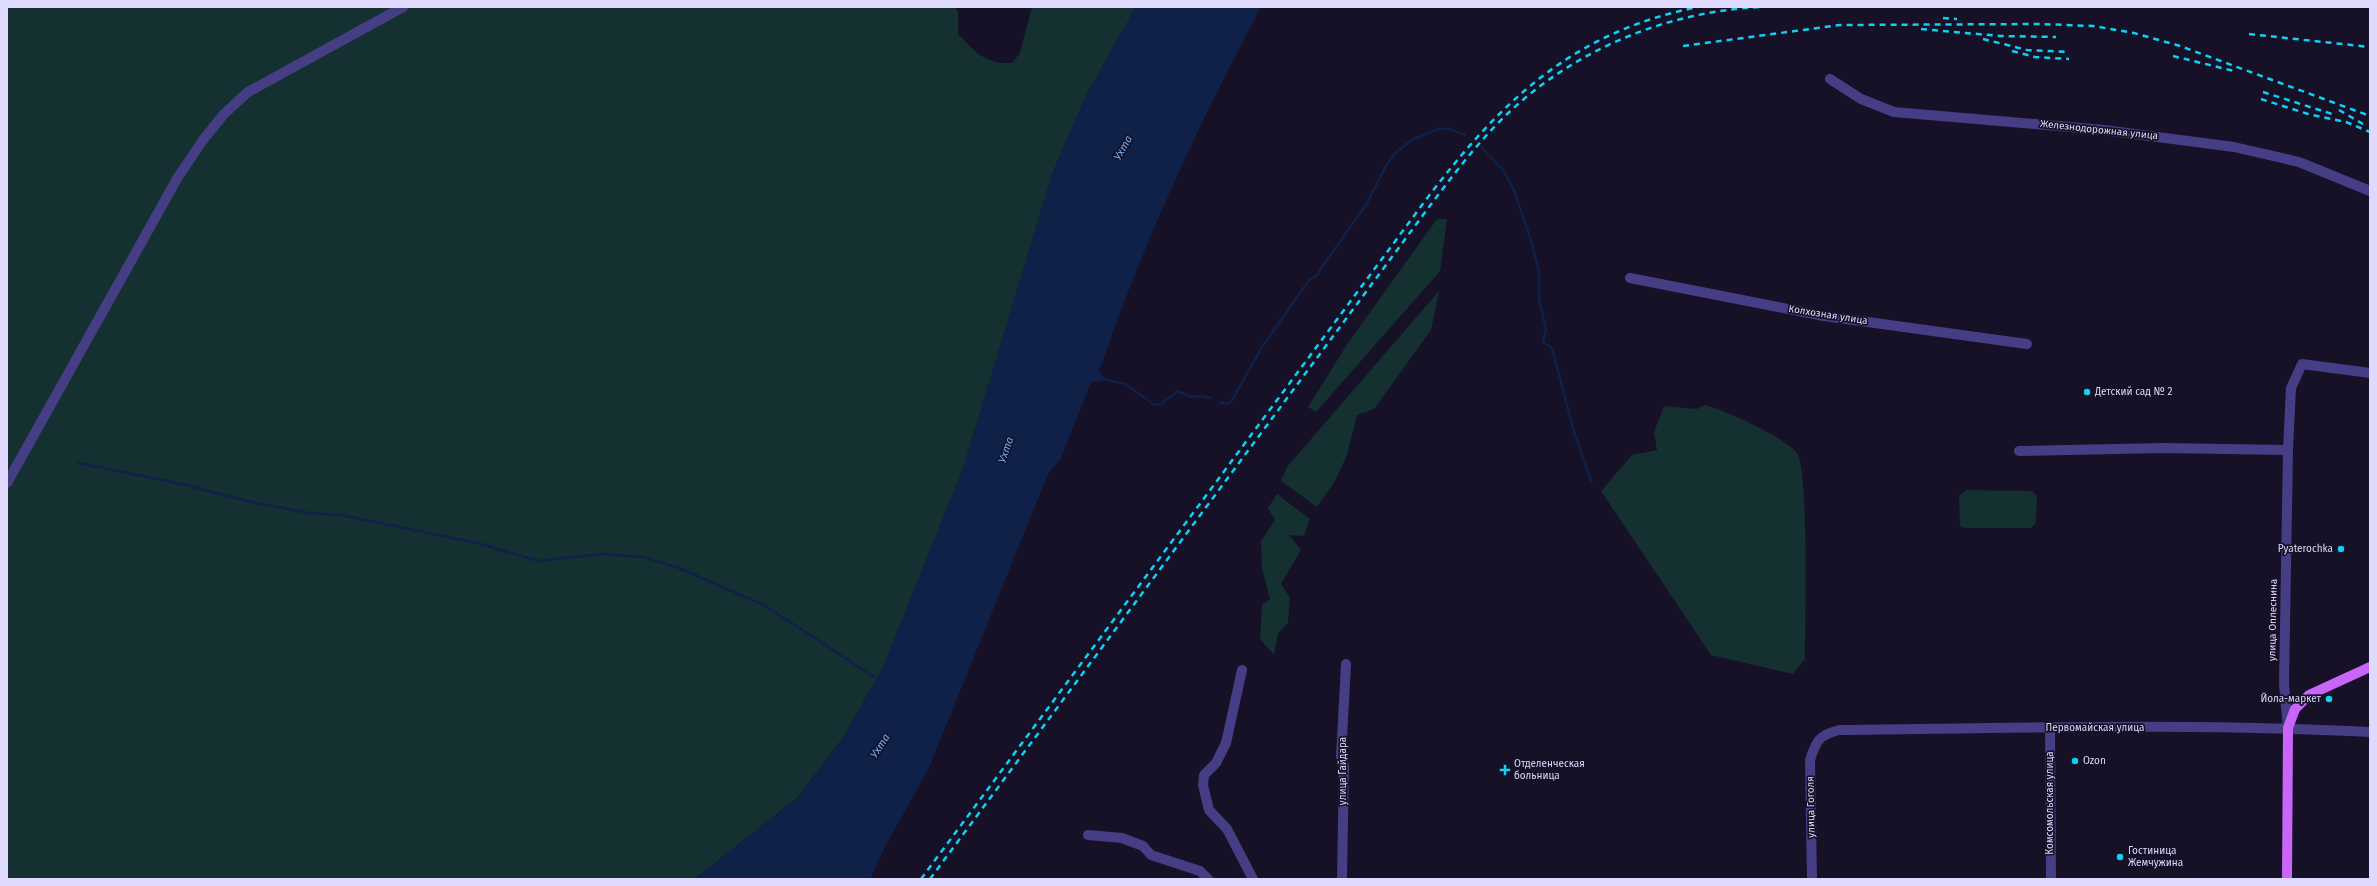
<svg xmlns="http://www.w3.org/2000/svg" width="2377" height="886" viewBox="0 0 2377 886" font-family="'Fira Sans',sans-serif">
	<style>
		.green { fill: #143031 }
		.water { fill: #0f2148 }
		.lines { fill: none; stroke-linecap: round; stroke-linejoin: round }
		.stream { stroke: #0f2148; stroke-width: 2.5 }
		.minor { stroke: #453e84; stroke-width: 10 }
		.major { stroke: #c965f8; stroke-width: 10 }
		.rail { stroke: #0ed1f4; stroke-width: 2.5; stroke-dasharray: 6 5; stroke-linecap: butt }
		.poi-dot { fill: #0ed1f4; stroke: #161127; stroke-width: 1.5 }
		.labels { text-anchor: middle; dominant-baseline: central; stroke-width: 3.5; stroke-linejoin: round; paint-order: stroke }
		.street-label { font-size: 10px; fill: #dfd9fd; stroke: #161127 }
		.poi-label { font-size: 10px; fill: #dfd9fd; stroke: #161127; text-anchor: start }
		.water-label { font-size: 11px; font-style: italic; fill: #6baff8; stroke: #161127 }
	</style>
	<rect width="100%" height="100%" fill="#161127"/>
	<!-- green -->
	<g class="green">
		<path d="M7,7h948l3,4v23c18,19 27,30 54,29l8,-10 12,-46h104l-50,89 -33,76 -90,297 -80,199 -41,71 -45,59 -102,81h-688z"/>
		<polygon points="1437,219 1447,219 1440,271 1316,412 1308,407 1348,343"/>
		<polygon points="1439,291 1431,330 1374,409 1357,415 1347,455 1335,481 1317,507 1281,481 1287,467"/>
		<path d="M1705,405c20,5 79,32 92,48 12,15 8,175 8,206l-12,15 -82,-19 -110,-164 31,-36 25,-5 -3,-18 10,-26 33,3z"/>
		<polygon points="1966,490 2032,491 2037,496 2036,523 2031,528 1964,528 1960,526 1959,496"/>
		<polygon points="1277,494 1310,519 1304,536 1289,535 1301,550 1281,584 1290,598 1288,623 1278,634 1274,655 1260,639 1262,605 1270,599 1262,568 1261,541 1275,520 1268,508"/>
	</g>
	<!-- water -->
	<path class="water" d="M1136,7h125c-61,115 -117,233 -159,356l-3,8 7,10 -15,1 -30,76 -13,16 -119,294 -43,77 -16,34h-175l102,-81 45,-59 41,-71 80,-199 90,-297 33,-76z"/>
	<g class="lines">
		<!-- stream -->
		<g class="stream">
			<polyline points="1482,148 1503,170 1514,190 1529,234 1539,271 1539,299 1546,329 1543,342 1552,348 1573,428 1591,481"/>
			<polyline points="1103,379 1125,384 1155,405 1161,404 1178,391 1191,397 1201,396 1210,398"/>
			<polyline points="1220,402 1227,404 1231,402 1262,347 1309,280 1316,276 1367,203 1387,164 1395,153 1413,139 1439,129 1449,129 1465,135"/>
			<polyline points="79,463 182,484 251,502 309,513 341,515 477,543 539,561 602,554 643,557 679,568 764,605 879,680"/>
		</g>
		<!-- minor -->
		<g class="minor">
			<polyline points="1830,79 1861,99 1894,112 2104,130 2234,147 2299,162 2370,191"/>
			<polyline points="1630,278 1824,316 2027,344"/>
			<polyline points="2019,451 2163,448 2288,450"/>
			<polyline points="7,483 178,177 203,140 224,114 248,92 403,7"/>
			<polyline points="1242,670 1226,743 1216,763 1204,775 1203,785 1209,810 1227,829 1253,879"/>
			<polyline points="2050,728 2051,879"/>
			<polyline points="2288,728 2284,684 2288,450 2291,388 2302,364 2370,373"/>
			<polyline points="1088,835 1122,838 1143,846 1151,855 1200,871 1208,879"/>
			<polyline points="1342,879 1344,766 1341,757 1346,664"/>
			<path d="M1812,879l-2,-119c6,-19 9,-25 29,-30 177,-2 354,-7 531,2"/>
		</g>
		<!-- major -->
		<polyline class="major" points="2287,879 2288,728 2295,709 2309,695 2370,667"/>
		<!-- rail -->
		<g class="rail">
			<polyline points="1943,18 1957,19"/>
			<polyline points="1921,29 2000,36 2056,37"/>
			<polyline points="2249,34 2370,47"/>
			<polyline points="1983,39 2027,50 2069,52"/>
			<polyline points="1683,46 1840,25 2039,24 2093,26 2134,33 2180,46 2370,116"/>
			<polyline points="2012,51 2035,57 2069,59"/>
			<polyline points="2173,56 2234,71"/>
			<polyline points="2263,92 2332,114"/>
			<polyline points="2261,99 2308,114 2346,122 2370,132"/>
			<polyline points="2339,110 2363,124"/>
			<path d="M921,879l504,-678c75,-99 147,-169 273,-194"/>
			<path d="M930,879l502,-676c22,-29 44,-58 70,-84 69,-68 162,-107 258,-112"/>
		</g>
	</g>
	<!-- markers -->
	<g class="poi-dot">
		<circle cx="2087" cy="392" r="4"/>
		<circle cx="2341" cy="549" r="4"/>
		<circle cx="2329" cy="699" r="4"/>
		<circle cx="2075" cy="761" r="4"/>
		<path d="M1503 764h4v4h4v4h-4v4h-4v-4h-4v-4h4z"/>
		<circle cx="2120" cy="857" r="4"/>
	</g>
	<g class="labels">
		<!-- street labels -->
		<g class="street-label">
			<text transform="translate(2099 130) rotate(6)">Железнодорожная улица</text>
			<text transform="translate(1828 315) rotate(9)">Колхозная улица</text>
			<text transform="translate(2273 620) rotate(-89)">улица Оплеснина</text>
			<text x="2095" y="728">Первомайская улица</text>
			<text transform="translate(1343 771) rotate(-90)">улица Гайдара</text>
			<text transform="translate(2050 803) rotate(-90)">Комсомольская улица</text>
			<text transform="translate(1811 807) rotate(-91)">улица Гоголя</text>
		</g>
		<!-- poi labels -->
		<g class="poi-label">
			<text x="2095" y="392">Детский сад № 2</text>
			<text x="2333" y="549" text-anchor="end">Pyaterochka</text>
			<text x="2321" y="699" text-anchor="end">Йола-маркет</text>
			<text x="2083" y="761">Ozon</text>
			<text x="1514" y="764">Отделенческая<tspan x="1514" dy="12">больница</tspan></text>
			<text x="2128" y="851">Гостиница<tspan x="2128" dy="12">Жемчужина</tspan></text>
		</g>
		<!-- water labels -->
		<g class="water-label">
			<text transform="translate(1123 148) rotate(-61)">Ухта</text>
			<text transform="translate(1006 450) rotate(-71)">Ухта</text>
			<text transform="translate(880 746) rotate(-57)">Ухта</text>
		</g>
	</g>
	<!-- border -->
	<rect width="2377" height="886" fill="none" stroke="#dfd9fd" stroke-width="16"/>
</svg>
